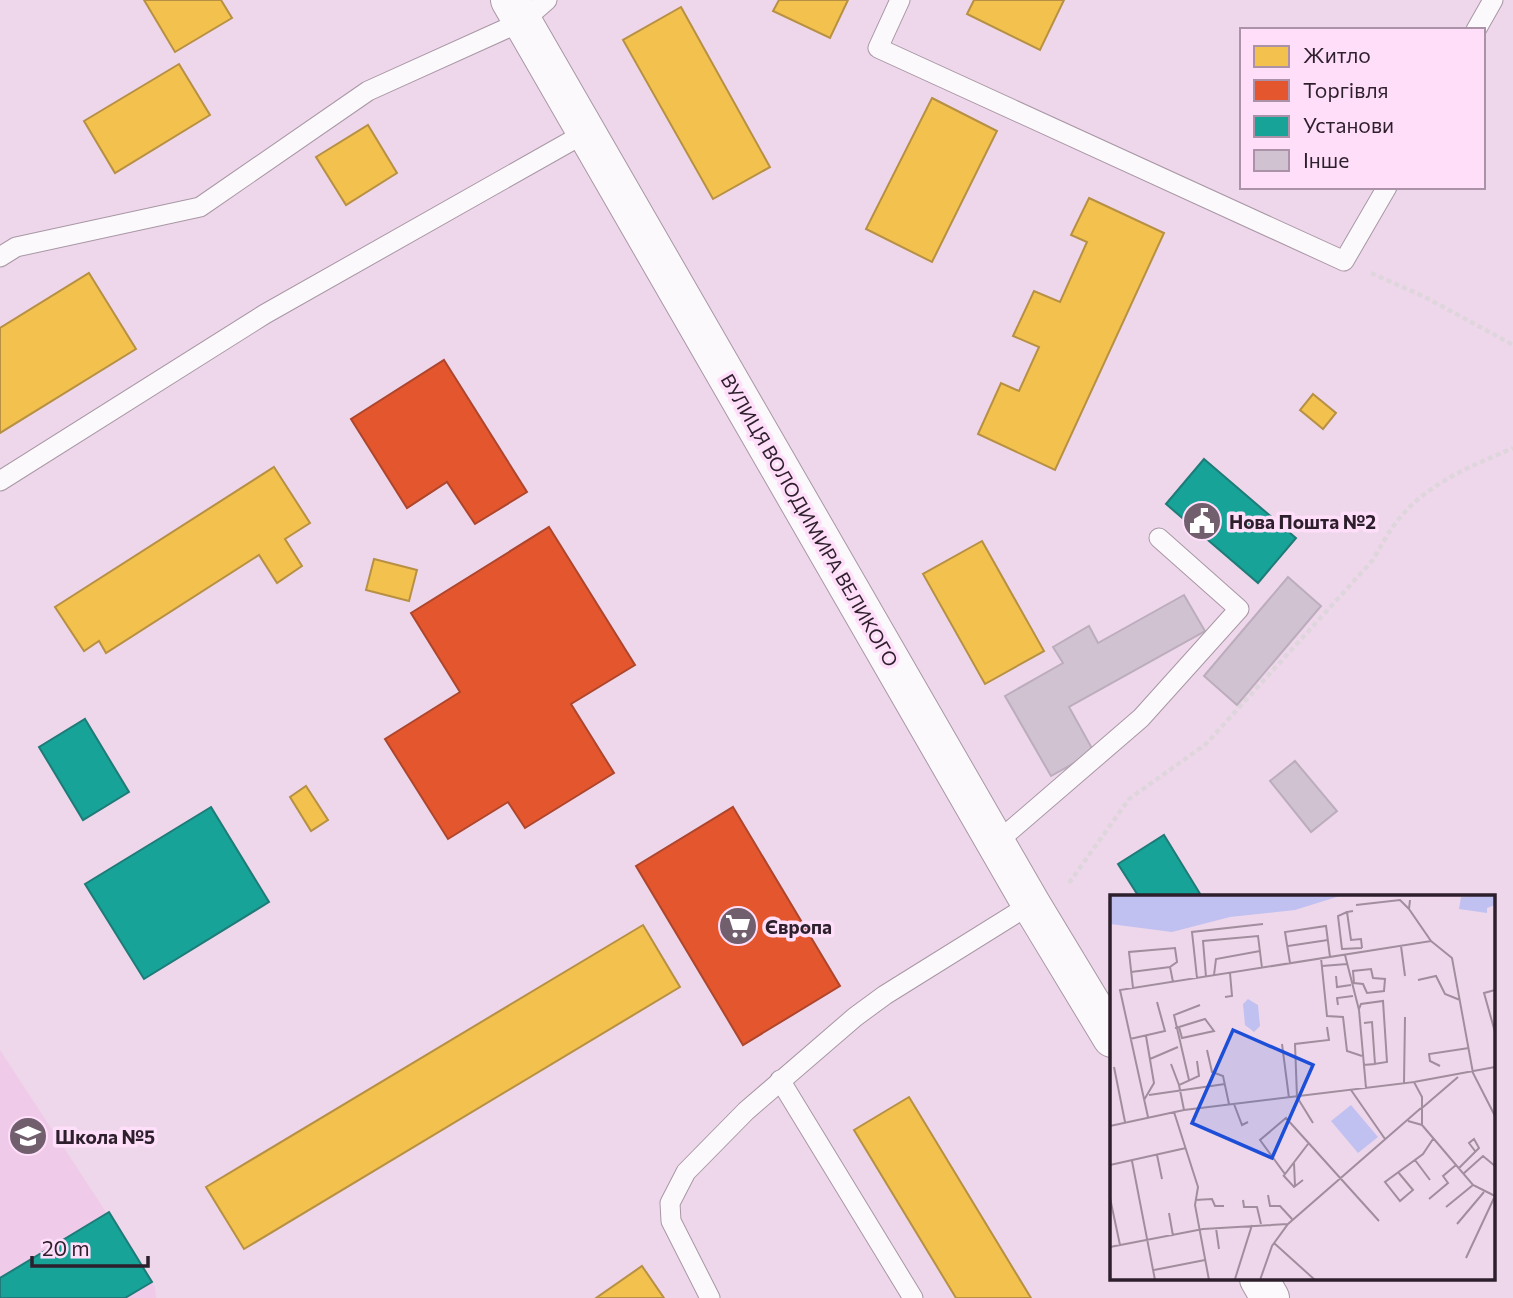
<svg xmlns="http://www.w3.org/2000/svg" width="1513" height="1298" viewBox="0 0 1513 1298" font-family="Commissioner,sans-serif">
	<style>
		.built { fill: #efcbe9 }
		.homes { fill: #f2c14e; stroke: #b79044; stroke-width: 2 }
		.shops { fill: #e4572e; stroke: #ad462d; stroke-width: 2 }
		.public { fill: #17a398; stroke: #1e7b78; stroke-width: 2 }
		.building { fill: #d1c2d2; stroke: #bcadbd; stroke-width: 2 }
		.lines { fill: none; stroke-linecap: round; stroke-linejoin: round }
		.lane-casing { stroke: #a897a5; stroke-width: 21 }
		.secondary-casing { stroke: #a897a5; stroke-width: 40 }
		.path { stroke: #ded6dc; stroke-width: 4.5; stroke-dasharray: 5 3.5; stroke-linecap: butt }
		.lane { stroke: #fcf9fc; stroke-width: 19 }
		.secondary { stroke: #fcf9fc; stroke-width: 38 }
		.labels { text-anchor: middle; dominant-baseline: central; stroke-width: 7; stroke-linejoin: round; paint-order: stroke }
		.street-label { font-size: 19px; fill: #2e1f2c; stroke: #ffdefa }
		.poi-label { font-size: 19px; font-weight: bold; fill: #2e1f2c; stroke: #ffdefa; text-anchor: start }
		.inset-road { fill: none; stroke: #a18d9e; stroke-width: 2 }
		.view { fill: #1d4ed8; fill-opacity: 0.15; stroke: #1d4ed8; stroke-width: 3.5 }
		.inset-edge { fill: none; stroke: #2e1f2c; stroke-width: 3.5 }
	</style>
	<rect width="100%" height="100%" fill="#eed7ea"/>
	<!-- built -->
	<polygon class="built" points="0,1050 155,1287 156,1298 0,1298"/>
	<!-- homes -->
	<g class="homes">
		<polygon points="144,0 221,0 232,18 175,52"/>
		<polygon points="779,0 848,0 830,38 773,11"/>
		<polygon points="974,0 1064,0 1040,50 967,14"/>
		<polygon points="681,7 770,167 713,199 623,40"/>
		<polygon points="179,64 210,115 115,173 84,121"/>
		<polygon points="932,98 997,131 932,262 866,229"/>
		<polygon points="368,125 397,173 346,205 316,157"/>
		<polygon points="1089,198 1164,233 1055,470 978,434 1001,383 1019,391 1039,347 1013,336 1034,291 1060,302 1087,242 1071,235"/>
		<polygon points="89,273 136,349 0,433 0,328"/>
		<polygon points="1313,394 1336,413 1323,429 1300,410"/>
		<polygon points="274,467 310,523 285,539 302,566 277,583 259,555 106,653 99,641 84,651 55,607"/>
		<polygon points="982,541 1044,651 985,684 923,574"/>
		<polygon points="374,559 417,570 409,601 366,590"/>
		<polygon points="306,786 328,820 311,831 290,797"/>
		<polygon points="643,925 680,987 244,1249 206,1187"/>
		<polygon points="909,1097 1031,1298 956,1298 854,1130"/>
		<polygon points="642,1266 664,1298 596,1298"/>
	</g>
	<!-- shops -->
	<g class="shops">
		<polygon points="444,360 527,492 475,524 447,482 407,508 351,419"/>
		<polygon points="549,527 635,665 571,704 614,773 525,828 508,802 448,839 385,739 460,692 411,613"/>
		<polygon points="733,807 840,986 743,1045 636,866"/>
	</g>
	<!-- public -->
	<g class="public">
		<polygon points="1204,459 1296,538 1258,583 1166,504"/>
		<polygon points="85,719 129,792 83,820 39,747"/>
		<polygon points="211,807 269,902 144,979 85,884"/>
		<polygon points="1164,835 1202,897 1139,897 1118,864"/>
		<polygon points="109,1212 152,1282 125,1298 0,1298 0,1278"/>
	</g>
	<!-- building -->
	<g class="building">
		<polygon points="1288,577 1321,606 1237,705 1204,676"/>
		<polygon points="1184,595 1205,631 1069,707 1094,752 1051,776 1005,696 1063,663 1053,647 1089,626 1098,643"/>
		<polygon points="1295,761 1337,811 1311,832 1270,781"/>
	</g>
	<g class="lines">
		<defs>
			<g id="lane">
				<polyline points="900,0 878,48 1344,261 1387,187"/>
				<polyline points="1476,30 1493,0"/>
				<polyline points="0,257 16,247 200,207 368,91 523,21 547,0"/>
				<polyline points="0,481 265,314 587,132"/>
				<polyline points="996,843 1141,718 1239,609 1159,538"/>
				<polyline points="780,1080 913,1298"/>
				<polyline points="710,1298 671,1221 670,1203 686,1172 746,1111 855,1017 885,995 1031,904"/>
			</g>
			<g id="secondary">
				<polyline points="510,0 1031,904 1112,1038"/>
				<polyline points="1259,1279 1270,1298"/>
			</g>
		</defs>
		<!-- lane casing -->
		<use href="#lane" class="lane-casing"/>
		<!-- secondary casing -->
		<use href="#secondary" class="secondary-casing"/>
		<!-- path -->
		<g class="path">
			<polyline points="1371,273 1425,297 1513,345"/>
			<path d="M1069,883l60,-84 77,-55 166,-183c7,-11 13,-23 20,-33 30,-43 75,-60 121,-80"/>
		</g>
		<!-- lane -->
		<use href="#lane" class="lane"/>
		<!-- secondary -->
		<use href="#secondary" class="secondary"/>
	</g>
	<!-- icons -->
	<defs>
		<symbol id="civic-disc" viewBox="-11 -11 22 22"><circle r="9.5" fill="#715f6e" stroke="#ffdefa"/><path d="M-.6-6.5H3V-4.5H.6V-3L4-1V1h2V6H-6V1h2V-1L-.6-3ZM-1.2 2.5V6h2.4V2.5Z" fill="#fff"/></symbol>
		<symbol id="supermarket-disc" viewBox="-11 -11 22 22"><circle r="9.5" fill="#715f6e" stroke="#ffdefa"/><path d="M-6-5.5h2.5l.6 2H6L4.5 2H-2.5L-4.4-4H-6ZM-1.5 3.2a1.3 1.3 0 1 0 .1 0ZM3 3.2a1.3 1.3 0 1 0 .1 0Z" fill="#fff"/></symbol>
		<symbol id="school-disc" viewBox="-11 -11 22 22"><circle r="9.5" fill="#715f6e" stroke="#ffdefa"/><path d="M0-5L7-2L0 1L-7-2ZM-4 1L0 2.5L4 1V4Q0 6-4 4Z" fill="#fff"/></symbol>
	</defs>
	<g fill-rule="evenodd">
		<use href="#civic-disc" x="1180" y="499" width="44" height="44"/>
		<use href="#supermarket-disc" x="716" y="904" width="44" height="44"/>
		<use href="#school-disc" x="6" y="1114" width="44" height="44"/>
	</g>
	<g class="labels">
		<!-- street labels -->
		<g class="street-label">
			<text transform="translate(810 520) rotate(60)">ВУЛИЦЯ ВОЛОДИМИРА ВЕЛИКОГО</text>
		</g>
		<!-- poi labels -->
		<g class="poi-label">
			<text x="1229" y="521">Нова Пошта №2</text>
			<text x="765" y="926">Європа</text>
			<text x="55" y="1136">Школа №5</text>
		</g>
	</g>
	<!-- overview -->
	<g transform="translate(1110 895)">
		<rect width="385" height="385" fill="#eed7ea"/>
		<path d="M0,0h233l-48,15 -65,7 -58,15 -62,-8zM385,0v10l-8,3v5l-28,-4 2,-12zM138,104l10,6 2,21 -6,6 -9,-7 -2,-21zM241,210l27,32 -20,16 -27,-32z" fill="#c0c1f0"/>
		<path class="inset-road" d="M300,5l-1,9 22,32M246,10l44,-5 9,9M243,16l-6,1 4,28 10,-1 1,9M237,17l-9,4 4,33 20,-1M178,51l40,-6M291,51l4,30M235,60l14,55 7,78M211,63l6,58 16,1 4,34 15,5M180,68l-5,-31 41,-6 4,31M212,71l25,-2M261,74l2,9 12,1 -1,12 -17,2 -4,-9 -9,-1 -1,-12zM21,77l39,-5M104,80l2,-16 44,-8M226,81l1,11 14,-2M96,82l-3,-36 55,-5 4,32M87,83l-5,-46 71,-8M308,85l18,-4 9,18 15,6M23,93l-4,-36 46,-4 2,14 -7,5 3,15M385,95l-11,3 11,39M115,102l7,-1 -2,-23M228,110l-1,-7 16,-2M249,114l2,-5 22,-3 4,61 -13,2M65,133l4,-1 3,11 32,-7 -9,-12 -26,8M20,144l35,-8 -8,-29M172,149l7,54M97,155l5,22 11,4 6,28M40,164l28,-12M61,169l8,21M253,170l12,-1 -3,-42 -8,1M330,171l-10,-5 -1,-7 40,-6M4,172l11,55M79,185l-15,-65 26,-10M304,187l81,-15M294,188l1,-66M241,195l34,49M39,200l76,-11M34,205l10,-17 -8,-47M124,209l8,21 6,-3M312,213l36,-31M74,215l-5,-25 20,-9 -2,-15M64,217l24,75 -3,18 14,75M38,222l-28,-127 311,-49 21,17 21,115 22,43M298,226l14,4 51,60 22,11M203,228l-16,-26 -2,-53 34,-4 -2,-13M0,231l74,-16 230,-28 8,15v28M198,249l-23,30 -25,-34 26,-22 93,103M47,260l5,24M305,265l15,20M22,266l23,119M184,268l1,23M0,270l76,-17M349,273l20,-20 -5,-9 -5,4 6,8M288,277l15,18 -13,11 -15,-19 38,-28 10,-15M353,279l20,-18 12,10M173,280l11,12 9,-7M158,300l2,11h10l12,13M0,303l10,47M319,304l19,-16 -5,-7 13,-11M85,305l17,-1 3,7h9M133,305l1,7h13l4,17M336,312l27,-22M59,318l4,23M347,329l27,-32M106,333l3,21M164,348l41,37M0,352l93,-18 85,-5M356,363l28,-60M44,375l51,-10M125,384l17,-54M150,385l12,-34 16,-22 133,-116"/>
		<path class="view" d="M123,135l80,35 -41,93 -80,-35z"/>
		<rect width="385" height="385" class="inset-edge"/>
	</g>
	<!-- legend -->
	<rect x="1240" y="28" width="245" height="161" fill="#ffdefa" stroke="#ab92a8" stroke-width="2"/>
	<rect x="1254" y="46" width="35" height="21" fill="#f2c14e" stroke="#ab92a8" stroke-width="2"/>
	<text x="1303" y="63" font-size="21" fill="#2e1f2c">Житло</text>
	<rect x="1254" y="80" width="35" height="21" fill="#e4572e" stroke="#ab92a8" stroke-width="2"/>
	<text x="1303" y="98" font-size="21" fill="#2e1f2c">Торгівля</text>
	<rect x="1254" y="116" width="35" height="21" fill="#17a398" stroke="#ab92a8" stroke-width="2"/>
	<text x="1303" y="133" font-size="21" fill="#2e1f2c">Установи</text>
	<rect x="1254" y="150" width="35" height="21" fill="#d1c2d2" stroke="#ab92a8" stroke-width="2"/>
	<text x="1303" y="168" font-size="21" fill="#2e1f2c">Інше</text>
	<!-- scale -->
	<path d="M32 1256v10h116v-10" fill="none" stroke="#2e1f2c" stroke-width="3.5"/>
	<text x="42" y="1256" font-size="21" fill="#2e1f2c" stroke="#ffdefa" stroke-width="5" paint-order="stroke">20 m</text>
</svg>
